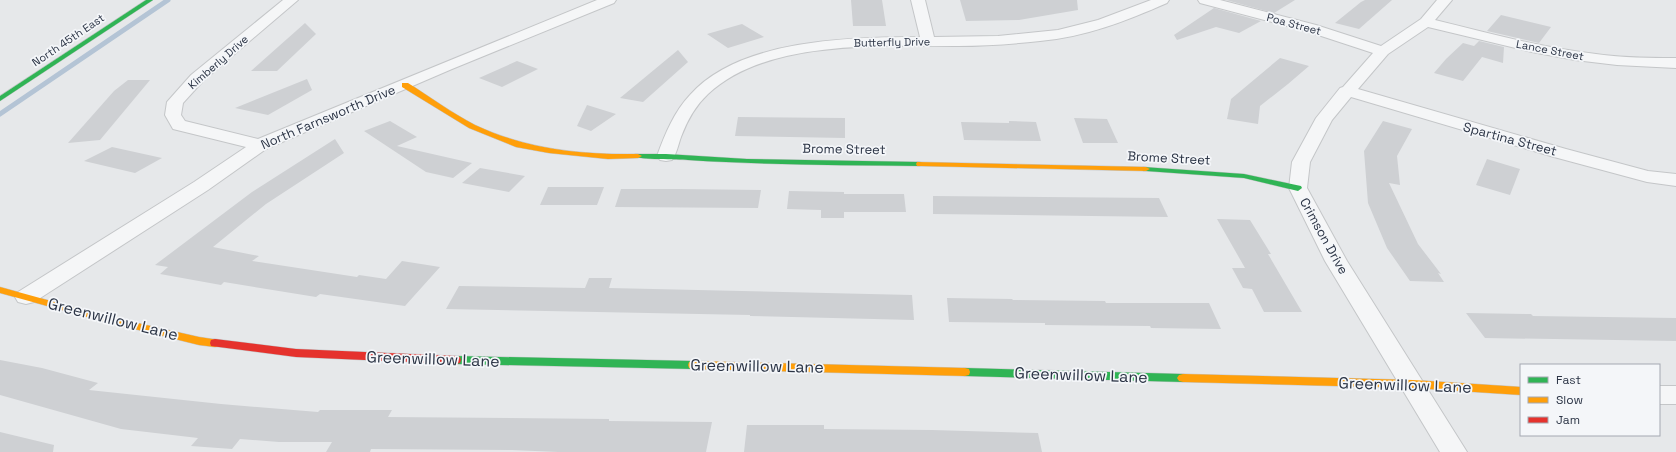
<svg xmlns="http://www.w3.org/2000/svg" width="1676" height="452" viewBox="0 0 1676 452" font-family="'Space Grotesk',sans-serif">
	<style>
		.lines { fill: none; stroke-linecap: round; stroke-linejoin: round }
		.stream { stroke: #b4c4d5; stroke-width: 5 }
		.building { fill: #ced0d3 }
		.street-casing { stroke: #c4c6c8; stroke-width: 2 }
		.fast-casing { stroke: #c4c6c8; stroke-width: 1 }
		.slow-casing { stroke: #c4c6c8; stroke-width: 1 }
		.jam-casing { stroke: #c4c6c8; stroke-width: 1 }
		.street { fill: #f5f6f7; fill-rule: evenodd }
		.fast { fill: #30b455; fill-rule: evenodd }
		.slow { fill: #ff9f0a; fill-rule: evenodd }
		.jam { fill: #e5322d; fill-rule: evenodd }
		.labels { text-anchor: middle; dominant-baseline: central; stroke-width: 3.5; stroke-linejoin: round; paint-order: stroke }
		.far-street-label { font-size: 11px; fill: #2b3445; stroke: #f4f6f9 }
		.street-label { font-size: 13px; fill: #2b3445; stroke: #f4f6f9 }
		.near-street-label { font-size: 16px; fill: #2b3445; stroke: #f4f6f9 }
	</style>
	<rect width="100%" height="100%" fill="#e6e8ea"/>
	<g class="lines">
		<!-- stream -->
		<polyline class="stream" points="0,114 168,0"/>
	</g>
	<!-- building -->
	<g class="building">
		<polygon points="851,0 882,0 886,26 853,26"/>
		<polygon points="960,0 1077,0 1078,10 1019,20 966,21"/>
		<polygon points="1226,0 1295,0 1274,13"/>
		<polygon points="1365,0 1392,0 1359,29 1335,23 1361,2"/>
		<polygon points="1214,8 1261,21 1239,33 1216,27 1177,40 1174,35"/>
		<polygon points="1501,15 1551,27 1539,43 1487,31"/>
		<polygon points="305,23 316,34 277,71 251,71"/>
		<polygon points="742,24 764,37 728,48 707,34"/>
		<polygon points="1479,41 1504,47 1503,63 1482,57 1463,81 1434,73 1446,59 1463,43 1474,46"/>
		<polygon points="678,50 688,62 643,102 620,98"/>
		<polygon points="1280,58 1309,66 1288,84 1260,106 1258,124 1227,119 1231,99"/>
		<polygon points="517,61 538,69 502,87 479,78"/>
		<polygon points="307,79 312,90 268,115 235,108"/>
		<polygon points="128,80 150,80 100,140 68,143 114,91"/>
		<polygon points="587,105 616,114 591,131 577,126"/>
		<polygon points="738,117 845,118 845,138 735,136"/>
		<polygon points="1074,118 1107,119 1118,143 1083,143"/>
		<polygon points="390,121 417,137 397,146 472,163 453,178 426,172 364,131"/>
		<polygon points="1009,121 1036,122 1041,141 964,140 961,122 1009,123"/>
		<polygon points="1383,121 1412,129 1397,156 1400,185 1389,183 1418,244 1441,274 1438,273 1444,282 1410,281 1387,248 1368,203 1364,151"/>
		<polygon points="335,139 344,153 266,204 213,247 259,256 252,261 357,277 359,275 386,279 402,261 440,267 405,306 320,294 316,297 224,282 221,285 160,274 168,267 155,265 252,192"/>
		<polygon points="112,147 162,158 135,173 84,161"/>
		<polygon points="1487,159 1520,169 1510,195 1476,185"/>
		<polygon points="480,168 525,176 509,192 462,183"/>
		<polygon points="548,187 604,187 597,205 540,205"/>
		<polygon points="621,189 678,189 761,190 758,208 615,207"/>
		<polygon points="789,191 844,192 844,194 904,194 906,212 844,212 844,218 821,218 821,210 787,209"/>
		<polygon points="933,196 1159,198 1168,217 933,214"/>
		<polygon points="1217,219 1250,220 1271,254 1268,254 1302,312 1264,312 1252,289 1243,288 1232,268 1245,268"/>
		<polygon points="589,278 612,278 609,288 912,295 914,320 750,316 750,315 446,309 459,286 585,288"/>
		<polygon points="947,298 1012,299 1013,300 1105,301 1106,303 1209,303 1221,329 1151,328 1150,326 1045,325 1045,323 949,322"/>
		<polygon points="1466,313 1531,314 1533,316 1676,318 1676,341 1485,338"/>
		<polygon points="0,360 42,368 98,383 89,390 221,404 318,412 320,410 392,410 388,417 609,419 609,421 712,422 706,452 558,452 512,450 371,449 370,452 326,452 332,442 279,442 240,439 232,449 191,446 198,438 121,429 0,395"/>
		<polygon points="747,425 824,425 824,429 932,430 1038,433 1042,452 744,452"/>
		<polygon points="0,432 54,445 53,452 0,452"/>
	</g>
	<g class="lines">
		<defs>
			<g id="street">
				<polygon points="283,0 298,0 203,81 183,103 181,115 185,121 258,139 597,0 616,0 614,3 452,69 266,149 208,190 34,302 26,304 18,302 15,297 18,292 194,182 246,147 173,129 165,115 167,102 191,75"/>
				<path d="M911,0h14l9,37 64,-1 60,-6 40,-10 53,-20h18l-2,3c-41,18 -82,34 -127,38 -27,3 -55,5 -82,5 -76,0 -191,-7 -250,48 -13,12 -21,27 -27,43 -3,8 -4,16 -9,23l-6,1 -6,-1 -3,-4c8,-22 17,-44 33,-61 49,-56 161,-58 230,-58z"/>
				<path d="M1198,0h22l96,25 65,21 40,-27 16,-19h15l-17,20c53,13 107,28 161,34 27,4 54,4 80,4v10l-59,-3 -42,-5 -43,-8 -104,-25 -40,27 -30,35 208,60 82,22 28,3v12l-29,-4 -93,-25 -203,-60 -19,23 -22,42 -3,26 40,73 120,191h-27l-115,-191 -36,-73 3,-26 24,-44 24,-30 3,-1 30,-34 -67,-22 -106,-28z"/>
				<rect x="1659" y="386" width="17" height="18"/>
			</g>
			<g id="fast">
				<polygon points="146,0 153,0 0,101 0,96"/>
				<path d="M635,154h31l81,5 173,3 4,2 -4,2c-77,-1 -155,-1 -232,-6 -9,-1 -50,0 -54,-4z"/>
				<polygon points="1143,167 1244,174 1301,186 1302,188 1298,191 1244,178 1146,171 1143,171 1142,169"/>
				<polygon points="456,356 693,361 697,362 698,365 697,368 693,369 456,364 452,363 451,360 452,357"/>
				<polygon points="965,368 1183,374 1187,375 1189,378 1187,381 1183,382 965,376 961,375 960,372 961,369"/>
			</g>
			<g id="slow">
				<path d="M402,83h6c22,14 44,30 67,42 51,24 107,30 163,29l4,2 -4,2 -30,1 -59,-6 -33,-6 -47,-19 -67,-41z"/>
				<polygon points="917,162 1146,167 1150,169 1146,171 920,166 917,166 916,164"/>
				<polygon points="0,287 98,314 199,337 219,340 220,343 219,346 215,347 199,345 98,320 0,293"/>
				<polygon points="693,361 965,368 969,369 970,372 969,375 965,376 693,369 689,368 688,365 689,362"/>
				<polygon points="1183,374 1413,380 1521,387 1521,395 1413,388 1183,382 1179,381 1177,378 1179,375"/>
			</g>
			<polygon id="jam" points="215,339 296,349 456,356 460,357 461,360 460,363 456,364 296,357 211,346 210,343 211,340"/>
		</defs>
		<!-- street casing -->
		<use href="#street" class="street-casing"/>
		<!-- fast casing -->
		<use href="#fast" class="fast-casing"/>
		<!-- slow casing -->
		<use href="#slow" class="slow-casing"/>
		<!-- jam casing -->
		<use href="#jam" class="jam-casing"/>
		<!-- street -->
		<use href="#street" class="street"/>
		<!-- fast -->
		<use href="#fast" class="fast"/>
		<!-- slow -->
		<use href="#slow" class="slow"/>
		<!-- jam -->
		<use href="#jam" class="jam"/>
	</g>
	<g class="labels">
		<!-- far-street labels -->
		<g class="far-street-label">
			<text transform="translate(1294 24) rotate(15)">Poa Street</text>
			<text transform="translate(68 40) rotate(-34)">North 45th East</text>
			<text transform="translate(892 42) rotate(-1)">Butterfly Drive</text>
			<text transform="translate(1550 50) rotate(11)">Lance Street</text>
			<text transform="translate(218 62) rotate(-41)">Kimberly Drive</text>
		</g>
		<!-- street labels -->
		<g class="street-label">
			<text transform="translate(328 117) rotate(-23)">North Farnsworth Drive</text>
			<text transform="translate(1510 139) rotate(15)">Spartina Street</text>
			<text transform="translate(844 149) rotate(1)">Brome Street</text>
			<text transform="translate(1169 158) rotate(3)">Brome Street</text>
			<text transform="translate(1324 236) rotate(61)">Crimson Drive</text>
		</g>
		<!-- near-street labels -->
		<g class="near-street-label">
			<text transform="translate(113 319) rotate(14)">Greenwillow Lane</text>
			<text transform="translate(433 359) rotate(2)">Greenwillow Lane</text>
			<text transform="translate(757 366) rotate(1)">Greenwillow Lane</text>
			<text transform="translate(1081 375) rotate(2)">Greenwillow Lane</text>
			<text transform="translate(1405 385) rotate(2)">Greenwillow Lane</text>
		</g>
	</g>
	<!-- legend -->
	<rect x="1520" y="364" width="140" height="72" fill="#f4f6f9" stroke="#a4a8b1"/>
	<rect x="1528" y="377" width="20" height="6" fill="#30b455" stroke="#a4a8b1"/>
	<text x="1556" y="384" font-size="12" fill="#2b3445">Fast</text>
	<rect x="1528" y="397" width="20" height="6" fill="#ff9f0a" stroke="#a4a8b1"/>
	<text x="1556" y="404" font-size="12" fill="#2b3445">Slow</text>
	<rect x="1528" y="417" width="20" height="6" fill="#e5322d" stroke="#a4a8b1"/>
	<text x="1556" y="424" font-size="12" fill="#2b3445">Jam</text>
</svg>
